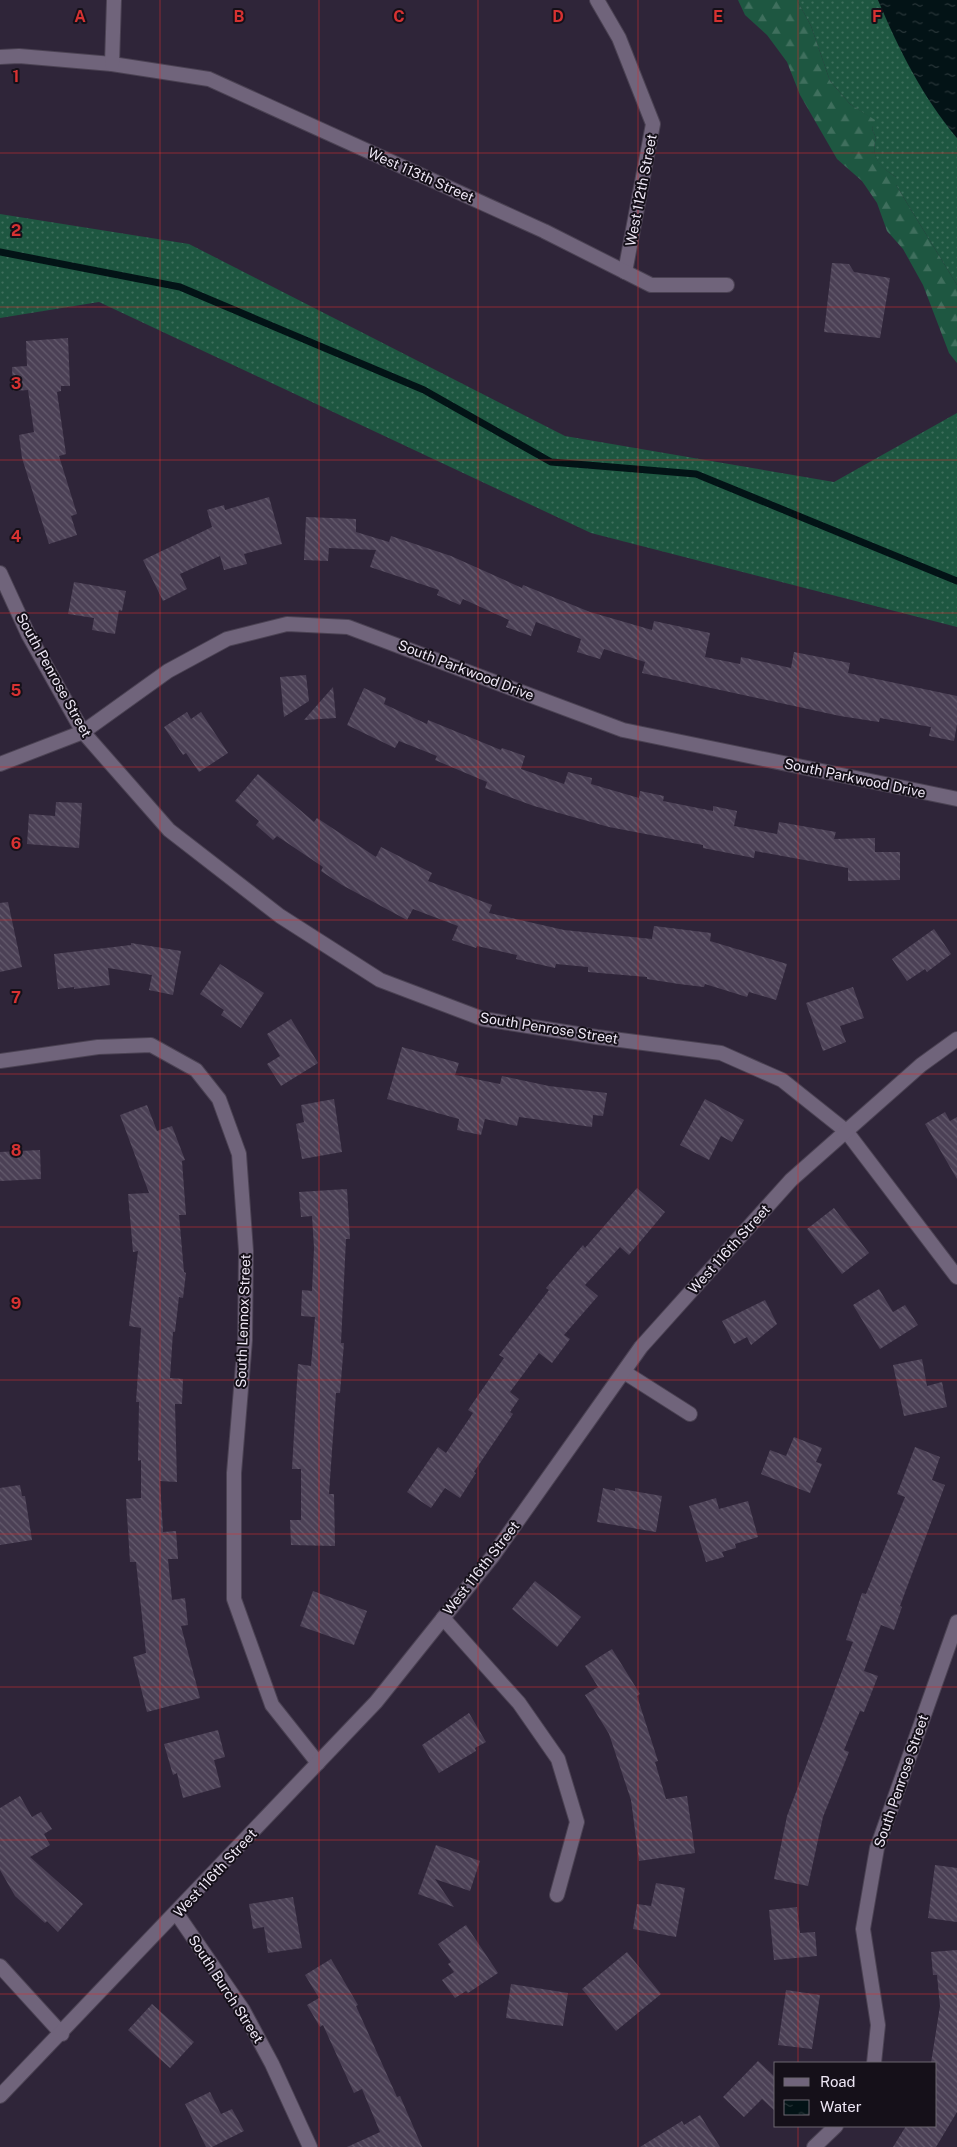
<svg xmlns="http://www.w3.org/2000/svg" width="957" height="2147" viewBox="0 0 957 2147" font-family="'Public Sans',sans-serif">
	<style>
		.grass { fill: url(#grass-dots) }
		.forest { fill: url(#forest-firs) }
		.water { fill: url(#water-ripples) }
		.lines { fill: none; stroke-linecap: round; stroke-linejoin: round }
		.stream { stroke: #031316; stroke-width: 7 }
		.building { fill: url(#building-back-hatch) }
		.minor-casing { stroke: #4b4253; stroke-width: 16 }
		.minor { stroke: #70647b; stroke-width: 14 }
		.grid { fill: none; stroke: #d73232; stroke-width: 1; stroke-opacity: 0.55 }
		.labels { text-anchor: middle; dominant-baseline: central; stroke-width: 4; stroke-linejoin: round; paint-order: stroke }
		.street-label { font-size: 14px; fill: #efe8f6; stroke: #151019 }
		.grid-label { font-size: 16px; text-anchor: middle; font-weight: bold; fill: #d73232; stroke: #151019; stroke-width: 4; stroke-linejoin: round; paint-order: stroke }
	</style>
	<defs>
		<pattern id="grass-dots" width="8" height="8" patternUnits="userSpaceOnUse" patternTransform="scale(1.25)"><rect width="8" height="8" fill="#1e5741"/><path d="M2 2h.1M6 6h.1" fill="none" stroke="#3f6f5d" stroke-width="1.8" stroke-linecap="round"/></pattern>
		<pattern id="forest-firs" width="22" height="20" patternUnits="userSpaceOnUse" patternTransform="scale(1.25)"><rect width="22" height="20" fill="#1e5741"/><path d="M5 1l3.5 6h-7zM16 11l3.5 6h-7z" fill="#3f6f5d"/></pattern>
		<pattern id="water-ripples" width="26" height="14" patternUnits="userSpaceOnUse" patternTransform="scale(1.25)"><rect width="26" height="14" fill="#031316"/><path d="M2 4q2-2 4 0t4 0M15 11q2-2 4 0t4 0" fill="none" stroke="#283538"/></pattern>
		<pattern id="building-back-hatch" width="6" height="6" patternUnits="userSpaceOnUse" patternTransform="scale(1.25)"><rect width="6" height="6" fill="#4b4055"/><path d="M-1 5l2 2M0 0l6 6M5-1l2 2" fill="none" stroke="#655c6e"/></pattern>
	</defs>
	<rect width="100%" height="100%" fill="#2f2539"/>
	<!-- grass -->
	<g class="grass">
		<path d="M797,0h81l50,98 29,40v147l-61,-100v-8c-16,-10 -26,-19 -20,-39l-4,-9 2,-9 -24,-16 -20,-23 -19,-55z"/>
		<polygon points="0,214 189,244 565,436 834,482 957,413 957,627 591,533 99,302 0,318"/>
	</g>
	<!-- forest -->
	<path class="forest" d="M738,0h59l14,26 19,55 20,23 25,16 -3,9 4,9c-6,20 5,29 20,39v8l61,100v78l-8,-10 -26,-68 -20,-36 -16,-18 -10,-28 -15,-22 -25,-22 -37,-64 -13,-33 -20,-27 -22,-20z"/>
	<!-- water -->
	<path class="water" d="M878,0h79v138c-34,-40 -59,-90 -79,-138z"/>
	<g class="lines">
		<!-- stream -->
		<polyline class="stream" points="0,252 180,287 424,390 551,462 696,474 957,581"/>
	</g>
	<!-- building -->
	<g class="building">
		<polygon points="832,263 849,264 854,272 890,278 880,338 824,332"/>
		<polygon points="68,338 70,386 61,386 61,391 57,392 66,454 59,456 77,514 71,516 77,535 49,544 22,458 19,435 34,432 28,390 13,391 12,367 27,366 26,341"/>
		<polygon points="269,497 282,544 244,554 247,564 224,570 220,556 180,574 187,589 163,601 143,560 212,527 207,510 224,505 225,510"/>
		<polygon points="306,517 356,519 356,532 389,542 391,536 451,556 522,588 523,585 590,612 652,630 654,621 710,633 705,657 740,664 741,657 791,668 794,652 850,663 848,673 957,696 957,724 954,741 929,736 931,727 880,718 879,722 840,716 642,673 645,662 604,649 600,659 577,652 581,639 536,622 531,636 506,627 509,620 463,599 460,605 437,595 439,590 370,567 376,550 329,548 328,561 304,560"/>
		<polygon points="74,582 126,591 122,611 119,610 115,634 92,630 94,618 68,614"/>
		<polygon points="306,675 309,701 284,717 280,677"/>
		<polygon points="333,687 336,718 304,720"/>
		<polygon points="364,688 386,698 384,704 427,724 428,720 501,750 502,748 525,756 521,769 564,784 568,772 592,778 591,784 639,798 640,791 664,796 663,801 713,811 713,806 737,811 734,826 777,834 779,822 836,832 834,839 875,838 875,852 900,852 900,880 848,881 848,868 755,851 754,858 703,848 703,845 609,827 534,806 485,788 487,782 435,760 437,756 399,741 395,748 347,725"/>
		<polygon points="187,712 191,719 201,712 228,753 199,772 186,753 183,755 164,727"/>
		<polygon points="258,774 314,822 317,818 376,857 381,847 432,873 428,881 492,905 489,913 564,930 652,939 654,926 711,933 710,941 787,964 776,1000 749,992 747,997 705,984 704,987 679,984 647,979 647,977 588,972 588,967 556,964 555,968 516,959 517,955 477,946 476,948 452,940 458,926 413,909 407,920 342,885 321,871 323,867 277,836 273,840 256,825 259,821 235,801"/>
		<polygon points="56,802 82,803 79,848 27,844 29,814 55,816"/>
		<polygon points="8,902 22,967 0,972 0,903"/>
		<polygon points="934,929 951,954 927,972 925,969 907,981 892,959"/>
		<polygon points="131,943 181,951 173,995 149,990 152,975 108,968 110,985 74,989 74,987 58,989 54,954 131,945"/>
		<polygon points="220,964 264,993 241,1028 221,1015 224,1010 200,994"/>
		<polygon points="853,987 864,1018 840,1026 846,1042 823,1051 806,1003"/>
		<polygon points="291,1019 318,1063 281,1086 267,1064 280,1056 267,1034"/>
		<polygon points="402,1047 459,1063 455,1075 500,1084 502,1076 549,1086 607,1093 603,1116 593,1115 592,1127 519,1117 517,1126 485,1119 481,1135 457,1130 459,1119 387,1099"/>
		<polygon points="334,1099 342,1152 302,1159 296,1124 304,1122 301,1105"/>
		<polygon points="705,1099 744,1120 732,1142 721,1136 709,1160 680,1145"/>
		<polygon points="147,1105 157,1131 172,1126 185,1160 182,1161 186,1215 179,1215 184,1272 186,1273 183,1298 179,1297 175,1332 173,1332 170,1378 183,1379 182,1404 175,1404 177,1482 160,1481 163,1532 176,1531 178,1559 168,1559 172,1600 185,1598 188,1625 181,1626 200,1698 147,1712 133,1657 146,1653 136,1562 130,1562 126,1499 141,1498 141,1460 138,1461 139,1402 136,1402 141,1328 129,1326 138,1251 133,1252 128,1194 149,1193 120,1115"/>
		<polygon points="945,1112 950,1121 957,1117 957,1179 925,1124"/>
		<polygon points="40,1150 41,1179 0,1181 0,1152"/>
		<polygon points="637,1188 665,1212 629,1255 620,1247 585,1285 598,1296 564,1335 570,1339 552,1363 539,1353 510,1392 519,1399 510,1412 513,1414 474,1472 476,1473 460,1498 445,1488 431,1508 407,1492 438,1447 446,1453 473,1413 468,1410 504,1358 499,1355 549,1290 546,1288 583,1245 585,1248"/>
		<polygon points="347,1189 350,1239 346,1239 341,1343 344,1343 340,1393 336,1393 329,1494 334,1494 335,1546 291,1545 290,1520 301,1520 301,1469 292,1469 298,1364 311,1366 315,1317 301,1316 302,1290 312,1291 314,1248 312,1216 301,1217 299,1192"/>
		<polygon points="834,1208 869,1253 842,1274 807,1229"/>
		<polygon points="879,1289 893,1312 905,1305 918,1325 880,1349 853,1305"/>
		<polygon points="765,1300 777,1324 751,1345 747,1337 734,1344 722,1321"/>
		<polygon points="922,1359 927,1386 942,1382 947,1407 904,1416 893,1365"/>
		<polygon points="794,1437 822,1448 816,1462 822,1464 810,1493 761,1474 770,1450 786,1456"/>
		<polygon points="915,1447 940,1457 932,1480 945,1485 900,1606 902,1607 894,1630 881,1625 864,1671 878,1676 864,1712 860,1711 844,1750 849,1752 823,1817 808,1886 774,1879 787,1816 853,1642 846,1640 862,1593 866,1594 905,1497 897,1494"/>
		<polygon points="20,1485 22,1496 25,1496 32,1540 0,1545 0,1488"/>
		<polygon points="603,1488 615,1491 615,1488 662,1496 656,1532 597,1522"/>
		<polygon points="716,1498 719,1509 748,1501 758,1537 735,1544 736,1548 722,1552 724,1557 706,1562 689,1506"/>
		<polygon points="535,1581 581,1617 557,1647 512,1609"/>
		<polygon points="313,1591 367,1611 354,1645 300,1626"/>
		<polygon points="612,1649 640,1694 637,1696 658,1761 655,1762 666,1799 687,1796 695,1853 639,1861 631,1800 609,1734 585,1695 598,1687 585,1666"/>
		<polygon points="469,1713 486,1742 475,1748 476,1751 439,1773 422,1745"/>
		<polygon points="218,1730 225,1757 214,1760 221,1787 183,1798 177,1773 173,1775 164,1744"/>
		<polygon points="20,1796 32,1817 41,1812 52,1829 44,1834 50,1845 30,1857 83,1904 58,1932 47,1921 45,1923 15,1896 0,1870 0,1808"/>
		<polygon points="436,1845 480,1861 470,1891 435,1879 454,1907 418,1894"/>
		<polygon points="935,1865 957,1868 957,1922 928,1918"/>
		<polygon points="656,1883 685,1888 676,1937 633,1929 637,1904 651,1906"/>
		<polygon points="293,1897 302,1948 268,1953 264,1927 253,1929 249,1904"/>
		<polygon points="797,1907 800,1933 815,1932 817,1956 774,1960 769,1910"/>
		<polygon points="466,1925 498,1973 468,1993 466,1991 455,1998 442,1980 454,1972 448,1964 451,1962 438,1944"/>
		<polygon points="957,1950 957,2112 936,2147 893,2147 906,2126 936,2126 936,2063 931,2063 940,2006 937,1975 933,1975 931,1952"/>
		<polygon points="627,1952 661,1994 616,2031 582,1989"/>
		<polygon points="331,1959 358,2005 356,2006 397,2097 400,2096 422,2147 347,2147 380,2132 362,2089 354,2093 323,2025 320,2027 307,2005 319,1998 305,1975"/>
		<polygon points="511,1984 568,1993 563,2026 506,2018"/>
		<polygon points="786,1990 820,1995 812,2049 778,2045"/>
		<polygon points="152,2004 194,2042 170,2068 128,2030"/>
		<polygon points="758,2061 776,2078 776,2112 762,2099 744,2117 723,2097"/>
		<polygon points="210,2092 221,2114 232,2109 244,2131 212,2147 206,2147 185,2104"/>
		<polygon points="700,2115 720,2147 640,2147 682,2121 684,2125"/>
	</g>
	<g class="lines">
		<defs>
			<g id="minor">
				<polyline points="597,0 619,38 653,124 625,272"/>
				<polyline points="0,57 19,56 112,64 209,79 544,231 651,285 727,285"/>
				<polyline points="112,64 114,0"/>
				<polyline points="0,573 28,634 83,732 169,830 280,916 380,980 483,1019 597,1037 721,1053 782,1080 846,1131 957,1277"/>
				<polyline points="0,764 83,732 168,671 227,639 287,624 348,627 623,730 957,799"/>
				<polyline points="0,1061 98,1047 151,1045 196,1070 219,1099 239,1154 246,1251 245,1340 234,1473 234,1599 272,1705 318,1763"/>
				<polyline points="624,1372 690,1414"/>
				<polyline points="443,1618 519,1703 558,1759 577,1822 557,1895"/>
				<polyline points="177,1914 243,2010 272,2064 310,2147"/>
				<polyline points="0,1966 62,2034"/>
				<polyline points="874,2063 878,2025 863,1929 877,1848 957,1622"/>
				<polyline points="0,2096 376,1702 492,1557 641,1347 791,1180 921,1065 957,1039"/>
				<polyline points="814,2147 836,2126"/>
			</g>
		</defs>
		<!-- minor casing -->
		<use href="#minor" class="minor-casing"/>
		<!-- minor -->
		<use href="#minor" class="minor"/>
	</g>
	<!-- grid -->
	<path class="grid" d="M160,0v2147M319,0v2147M478,0v2147M638,0v2147M798,0v2063M0,153h957M0,307h957M0,460h957M0,613h957M0,767h957M0,920h957M0,1074h957M0,1227h957M0,1380h957M0,1534h957M0,1687h957M0,1840h957M0,1994h957M798,2126v21"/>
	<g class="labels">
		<!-- street labels -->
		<g class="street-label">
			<text transform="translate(421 175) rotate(24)">West 113th Street</text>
			<text transform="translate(641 190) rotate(-79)">West 112th Street</text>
			<text transform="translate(466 670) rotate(21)">South Parkwood Drive</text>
			<text transform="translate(54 675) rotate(61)">South Penrose Street</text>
			<text transform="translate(855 778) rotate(12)">South Parkwood Drive</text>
			<text transform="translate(549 1028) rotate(9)">South Penrose Street</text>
			<text transform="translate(729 1249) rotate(-48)">West 116th Street</text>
			<text transform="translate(243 1321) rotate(-88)">South Lennox Street</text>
			<text transform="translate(481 1568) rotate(-52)">West 116th Street</text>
			<text transform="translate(901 1781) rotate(-71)">South Penrose Street</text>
			<text transform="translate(215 1873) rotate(-47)">West 116th Street</text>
			<text transform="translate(226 1989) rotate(57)">South Burch Street</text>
		</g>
	</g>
	<g class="grid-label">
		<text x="80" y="22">A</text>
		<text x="239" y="22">B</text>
		<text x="399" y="22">C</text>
		<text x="558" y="22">D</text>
		<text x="718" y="22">E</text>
		<text x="877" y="22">F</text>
		<text x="16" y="82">1</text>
		<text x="16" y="236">2</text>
		<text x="16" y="389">3</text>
		<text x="16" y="542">4</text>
		<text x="16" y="696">5</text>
		<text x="16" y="849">6</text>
		<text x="16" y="1003">7</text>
		<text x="16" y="1156">8</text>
		<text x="16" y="1309">9</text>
	</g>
	<!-- legend -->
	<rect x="774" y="2062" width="162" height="65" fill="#151019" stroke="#6c6671"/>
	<rect x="784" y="2078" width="25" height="8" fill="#70647b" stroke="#6c6671"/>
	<text x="820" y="2087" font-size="15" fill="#efe8f6">Road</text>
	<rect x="784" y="2100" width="25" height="15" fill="url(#water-ripples)" stroke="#6c6671"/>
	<text x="820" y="2112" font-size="15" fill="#efe8f6">Water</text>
</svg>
